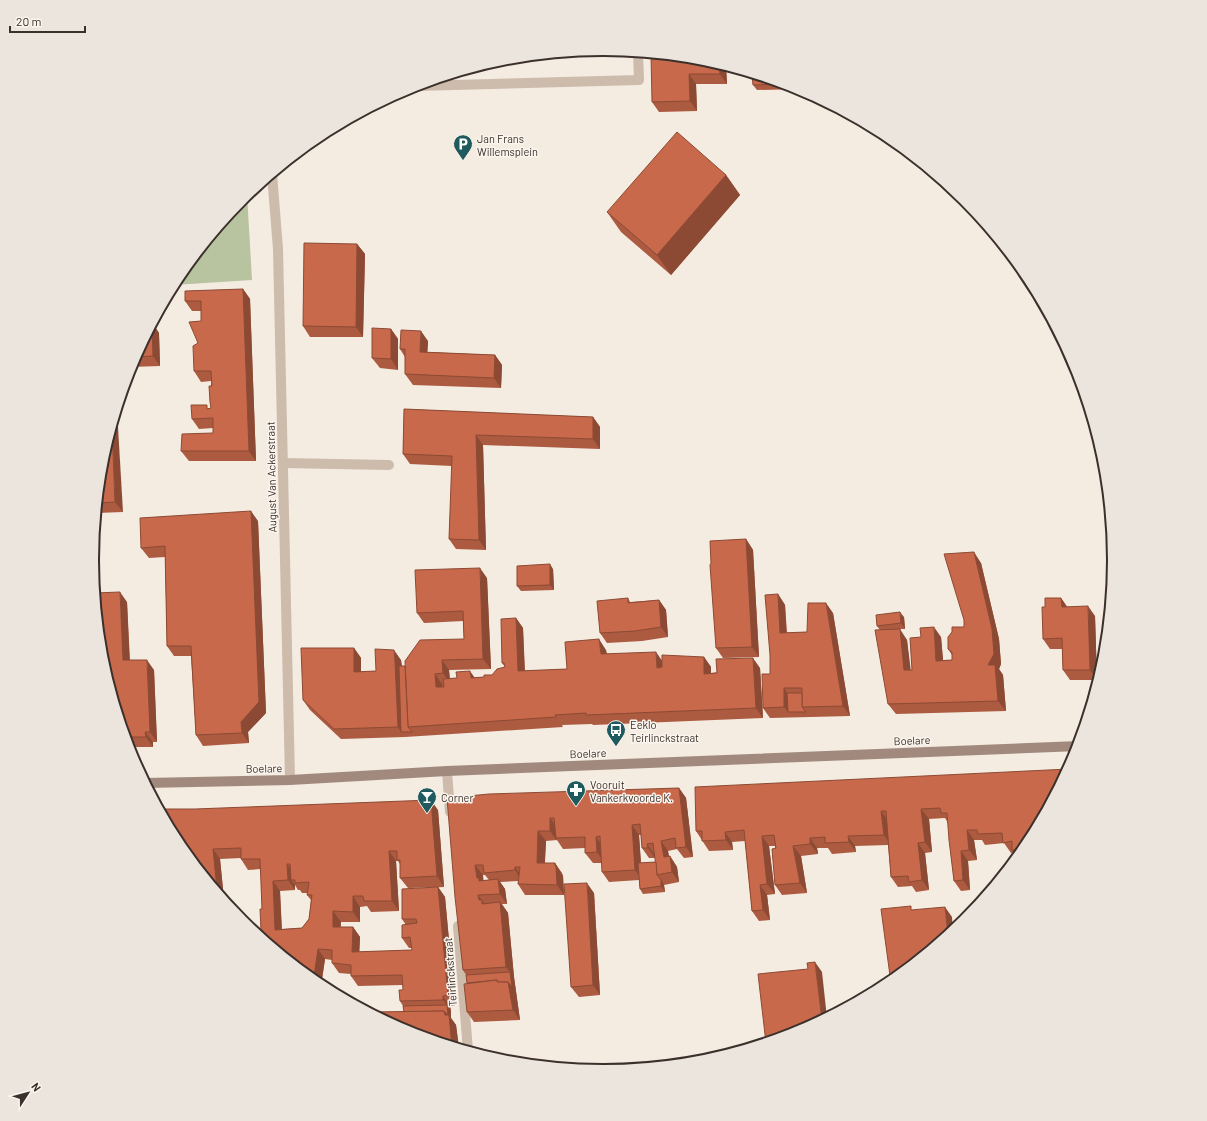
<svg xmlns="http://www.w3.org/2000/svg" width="1207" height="1121" viewBox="0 0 1207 1121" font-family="Barlow,sans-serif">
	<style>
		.green { fill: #b8c4a0 }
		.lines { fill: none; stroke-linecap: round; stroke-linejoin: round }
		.lane { stroke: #cdbbac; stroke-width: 10 }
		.street { stroke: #cdbbac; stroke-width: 10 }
		.secondary { stroke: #a18a7d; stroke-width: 10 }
		.wall { fill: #ac5a40; fill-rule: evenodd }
		.shaded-wall { fill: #8c4a34 }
		.building { fill: #c8694b; stroke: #8c4a34; fill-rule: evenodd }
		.labels { text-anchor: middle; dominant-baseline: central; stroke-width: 3; stroke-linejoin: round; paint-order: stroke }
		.poi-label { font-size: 11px; fill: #3b302b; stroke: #fbf5ee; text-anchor: start }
		.street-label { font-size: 11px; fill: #3b302b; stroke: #fbf5ee }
		.rim { fill: none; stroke: #3b302b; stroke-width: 2 }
	</style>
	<rect width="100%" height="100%" fill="#f4ebe1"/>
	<!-- green -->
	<polygon class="green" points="247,194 252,280 174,285 178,276 242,199"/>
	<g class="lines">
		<!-- lane -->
		<polyline class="lane" points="283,463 389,465"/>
		<!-- street -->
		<g class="street">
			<polyline points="416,86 639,80 638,52"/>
			<polyline points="272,174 278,249 290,780"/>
			<polyline points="447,771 450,812"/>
			<polyline points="458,926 468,1051"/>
		</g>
		<!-- secondary -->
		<polyline class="secondary" points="145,783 290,780 447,771 1079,746"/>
	</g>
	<!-- wall -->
	<g class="wall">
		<polygon points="704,59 726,66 727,84 696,84 697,111 659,112 652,102"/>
		<polygon points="752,74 799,88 801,89 757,90 753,85"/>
		<polygon points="726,175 740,195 671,275 621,232 607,212"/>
		<polygon points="357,244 365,254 363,337 310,337 303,326"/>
		<polygon points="243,289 250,299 256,461 189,461 181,451 213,433 213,428 199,429 192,419 209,408 211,408 211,381 201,382 194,371 201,321 201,311 192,311 185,301"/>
		<polygon points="153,324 159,333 160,366 130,367"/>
		<polygon points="391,329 398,339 398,370 380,368 372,358"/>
		<polygon points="428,341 427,352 495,355 502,365 501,388 413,385 405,374 405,357 400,349"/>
		<polygon points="404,409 593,417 600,427 600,449 483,445 486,550 456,549 449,539 452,466 410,464 403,454"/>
		<polygon points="102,460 123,512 97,513"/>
		<polygon points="258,521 266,713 248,732 249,743 203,746 196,735 191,656 174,656 167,646 165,557 149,558 141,548"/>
		<polygon points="746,539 753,550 759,657 723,658 716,648"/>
		<polygon points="981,563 999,639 1001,664 999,669 1003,675 1006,711 896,714 888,704 880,630 877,626 904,617 905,629 897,629 907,640 910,670 912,670 941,637 943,660 952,660 952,655 948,649 964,627"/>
		<polygon points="553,569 554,590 521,591 517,586"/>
		<polygon points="487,578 491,669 449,670 450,679 484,677 492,675 505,667 502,663 516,618 523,628 525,671 567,669 606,650 607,654 662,661 704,657 711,667 711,673 760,668 763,718 593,725 592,724 562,725 563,727 405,737 341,739 310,710 303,700 354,648 361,658 361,672 376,671 401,660 402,666 405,666 464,639 463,621 424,623 417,613"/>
		<polygon points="778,594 785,605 787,633 807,632 833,613 850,716 770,718 763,708 770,674"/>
		<polygon points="628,598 630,602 659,600 666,610 668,637 642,641 607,643 600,633"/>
		<polygon points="1061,598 1067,607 1095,616 1097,680 1070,680 1063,670 1062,649 1050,649 1043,639 1045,607"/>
		<polygon points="127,602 130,660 154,670 157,742 153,742 153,747 128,747 110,688 113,688 112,679 108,680 102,660"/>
		<polygon points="1069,769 1029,845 1018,858 1014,852 1011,853 1004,843 985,845 982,840 974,840 977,860 968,861 970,890 961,891 954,881 948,823 945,818 929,819 932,852 925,853 929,890 916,892 912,886 898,887 891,877 888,845 855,846 856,852 832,854 828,848 817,848 818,854 801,856 807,893 782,895 775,885 775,846 769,846 775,894 767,895 770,920 759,921 752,911 745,841 732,842 733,850 709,851 696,831"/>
		<path d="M679,788l7,10 7,59 -9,1 -7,-9 -9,2 1,6 1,-1 7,11 2,15 -15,3 1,7 -22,2 -3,-5 -1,-9 -30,2 -7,-10v-9h-9l-8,-10v-5l-22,1 -6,-9 -11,1 -1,22h10l7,10 1,3 1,19h-39l-7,-11v-3l-18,1 5,7 2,15h-5l6,9 6,64 6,43 -46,2 -7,-10v-29l-1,-8 -3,-5 -16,-172zM639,835h2l1,13 7,10h6l1,4 -15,1zM483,875h2l4,5h-6z"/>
		<path d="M438,810l6,77 -36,1 -8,-10v-14l-2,-3h-2l3,50 -28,1 -4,-6 -7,1v15h-19l-1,5h13l7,10 -1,15 53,-2v-2h-3l-7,-10 4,-13 -4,-6 36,-32 7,10 10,108 -5,1 1,12 5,7 3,23 -51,-15 -39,-21h35l-1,-6 -3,-5 3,-11v-5l-45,1 -7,-10v-2l-12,-1 -7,-10v-3l-7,-1 -4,27h-2l-67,-55 9,-1 1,-21 -1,-40 -13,1 -7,-11v-1l-21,1 4,40h-1l-45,-55zM295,885l3,5h2l2,3h5v2l4,5 -2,19 -7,9 -20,1 -2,-38 15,-1z"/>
		<polygon points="594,893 600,995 579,997 571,987"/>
	</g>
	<!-- shaded-wall -->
	<g class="shaded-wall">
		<polygon points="719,64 726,66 727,84 720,74"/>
		<polygon points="689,74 696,84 697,111 690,101"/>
		<polygon points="726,175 740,195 671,275 657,255"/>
		<polygon points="357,244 365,254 363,337 356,327"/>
		<polygon points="243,289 250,299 256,461 249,451"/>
		<polygon points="153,324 159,333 160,366 153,356 152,325"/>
		<polygon points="391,329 398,339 398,370 391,359"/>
		<polygon points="421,331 428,341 427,362 420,352"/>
		<polygon points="495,355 502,365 501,388 494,378"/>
		<polygon points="117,410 123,512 115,502 112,428"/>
		<polygon points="593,417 600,427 600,449 593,439"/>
		<polygon points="476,435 483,445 486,550 479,540"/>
		<polygon points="251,511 258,521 266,713 248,732 249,743 242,733 241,722"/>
		<polygon points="746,539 753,550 759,657 752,647"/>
		<polygon points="974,552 981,563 999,639 1001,664 999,669 1003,675 1006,711 998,701 988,665"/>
		<polygon points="550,564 553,569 554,590 550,585"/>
		<polygon points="480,568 487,578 491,669 483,659"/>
		<polygon points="120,592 127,602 130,671 123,660"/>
		<polygon points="778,594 785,605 787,643 780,633"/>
		<polygon points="1061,598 1068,608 1062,607"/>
		<polygon points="659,600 666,610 668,637 661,627"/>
		<polygon points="826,603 833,613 850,716 843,706"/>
		<polygon points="1088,606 1095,616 1097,680 1090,670"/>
		<polygon points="900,612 904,617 905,629 901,623"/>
		<polygon points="516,618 523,628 525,681 518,671"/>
		<polygon points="934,627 941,637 944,671 936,661"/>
		<polygon points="900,629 907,640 912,680 904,670"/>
		<polygon points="599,639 606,650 608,665 601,654"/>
		<polygon points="354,648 361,658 361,682 354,672"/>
		<polygon points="394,650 401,660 402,671 401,732 398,727"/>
		<polygon points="656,652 663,662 664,678 657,668"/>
		<polygon points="704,657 711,667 711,684 704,674"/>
		<polygon points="753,658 760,668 763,718 756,708"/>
		<polygon points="147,660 154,670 157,742 150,732"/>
		<polygon points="442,660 449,670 450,683 443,673"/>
		<polygon points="470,671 477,681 471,678"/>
		<polygon points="435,674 442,684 443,698 436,687"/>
		<polygon points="784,688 791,699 788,712 784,707"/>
		<polygon points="145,732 153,742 153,747 146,737"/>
		<polygon points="679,788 686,798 693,857 686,847"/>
		<polygon points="431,800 438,810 444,887 437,876"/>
		<polygon points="921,809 929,819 932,852 925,842"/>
		<polygon points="881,811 888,821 891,845 884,835"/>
		<polygon points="550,818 557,828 556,838 557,841 550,831"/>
		<polygon points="632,825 639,835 642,880 635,870"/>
		<polygon points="967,830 974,840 977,860 969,850"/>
		<polygon points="538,831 546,841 544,873 537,863"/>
		<polygon points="725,832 732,842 733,850 726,840"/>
		<polygon points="762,836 769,846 775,894 767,884"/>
		<polygon points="848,836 855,846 856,852 849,842"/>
		<polygon points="596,837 603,847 604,862 597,852"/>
		<polygon points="810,838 817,848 818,854 810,844"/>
		<polygon points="661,841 668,851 671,867 664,857"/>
		<polygon points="918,843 925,853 929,890 922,880"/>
		<polygon points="647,844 654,854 655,858 648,848"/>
		<polygon points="793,846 801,856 807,893 800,883"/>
		<polygon points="213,849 220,859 224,899 217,889"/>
		<polygon points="389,851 396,861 399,911 392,901"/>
		<polygon points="961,851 968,861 970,890 963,880"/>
		<polygon points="670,856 677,867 679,882 672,872"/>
		<polygon points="555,863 563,876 564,895 557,885"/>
		<polygon points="287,864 294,874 291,880 295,885 295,890 288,880"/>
		<polygon points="475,865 483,875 484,885 477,878"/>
		<polygon points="515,867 522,877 522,881 515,870"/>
		<polygon points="498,879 505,889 507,904 500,894"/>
		<polygon points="661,880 664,885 665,892 661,886"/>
		<polygon points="273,881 280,891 282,940 275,930"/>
		<polygon points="587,883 594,893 600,995 593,985"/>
		<polygon points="760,885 767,895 770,920 763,910"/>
		<polygon points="438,887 445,897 455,1005 448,995"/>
		<polygon points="478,895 489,910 489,914 479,900"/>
		<polygon points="353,896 360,907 360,922 353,912"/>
		<polygon points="500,902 508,913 514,977 520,1020 513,1010 508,982 510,972 506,967"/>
		<polygon points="945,907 952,917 953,932 948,936"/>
		<polygon points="333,911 341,922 340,937 333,927"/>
		<polygon points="353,927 360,937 359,962 352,952"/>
		<polygon points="318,949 325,959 321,986 314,976"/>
		<polygon points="815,962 822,972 827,1018 822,1021"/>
		<polygon points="443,996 450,1006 451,1010 443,1000"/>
		<polygon points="447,1005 451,1010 451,1018 456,1025 459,1048 452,1047 445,1015 444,1011"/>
	</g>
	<!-- building -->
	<g class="building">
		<polygon points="651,54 704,59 719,64 720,74 689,74 690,101 652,102"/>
		<polygon points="752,74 777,81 779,84 753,85"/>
		<polygon points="677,132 726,175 657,255 607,212"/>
		<polygon points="304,243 357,244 356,327 303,326"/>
		<polygon points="243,289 249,451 181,451 182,434 213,433 213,418 192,419 191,405 207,405 207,409 211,408 210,402 209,386 212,386 211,371 194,371 193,346 198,343 189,322 201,321 201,301 185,301 185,291"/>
		<polygon points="152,325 153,356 135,357"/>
		<polygon points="372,328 391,329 391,359 372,358"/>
		<polygon points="401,330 421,331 420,352 495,355 494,378 405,374 405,349 400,349"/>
		<polygon points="404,409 593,417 593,439 476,435 479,540 449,539 452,456 403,454"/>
		<polygon points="112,428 115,502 98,503 102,460"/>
		<polygon points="251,511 259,702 241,722 242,733 196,735 191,646 167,646 165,546 141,548 140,518"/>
		<polygon points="746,539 752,647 716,648 710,565 711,563 710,541"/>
		<polygon points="974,552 992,629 994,654 988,665 995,665 998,701 888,704 875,630 900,629 904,670 912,670 910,638 921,637 920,628 934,627 936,661 952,660 952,652 948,649 948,637 952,632 952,627 964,627 964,620 944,554"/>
		<polygon points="550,564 550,585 517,586 517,566"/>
		<polygon points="480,568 483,659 442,660 443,673 435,674 436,687 444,687 443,679 457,678 456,672 470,671 471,678 484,677 484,675 492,675 497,669 505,667 504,663 502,663 501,619 516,618 518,671 567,669 565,642 599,639 601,654 656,652 657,668 662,667 662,655 704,657 704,674 717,673 716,659 753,658 756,708 586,715 586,713 555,715 556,717 408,727 405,661 420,640 464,639 463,611 417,613 415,570"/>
		<polygon points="120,592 123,660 147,660 150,732 145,732 146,737 125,737 110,688 113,688 111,669 105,669 102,660 95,593"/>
		<polygon points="778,594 780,633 807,632 808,603 826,603 843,706 802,707 802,688 784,688 784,707 763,708 762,674 770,674 770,655 765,595"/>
		<polygon points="628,598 628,603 659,600 661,627 635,631 600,633 597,601"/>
		<polygon points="1045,598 1061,598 1062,607 1088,606 1090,670 1063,670 1062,638 1043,639 1042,607 1045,607"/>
		<polygon points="900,612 901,623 877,626 876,615"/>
		<polygon points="301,648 354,648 354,672 376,671 375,649 394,650 395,661 398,727 334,729 303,700"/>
		<polygon points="399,666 405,666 408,727 412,732 401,732"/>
		<polygon points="787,693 802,693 802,707 806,712 788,712"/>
		<polygon points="1069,769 1029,845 1022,853 1021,849 1012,850 1012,841 1003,843 1002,833 978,834 977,830 967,830 969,850 961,851 963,880 954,881 949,840 947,813 941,813 940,808 921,809 925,842 918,843 922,880 909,882 908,876 891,877 886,811 881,811 884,835 848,836 849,842 825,843 825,837 810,838 810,844 793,846 800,883 775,885 772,849 776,848 774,835 762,836 767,884 760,885 763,910 752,911 744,830 725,832 726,840 702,841 702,831 696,831 695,787"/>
		<polygon points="679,788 686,847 676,848 675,838 661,841 664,857 670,856 672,872 657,875 653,843 647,844 648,848 642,848 640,824 632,825 635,870 602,872 600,836 596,837 597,852 585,853 585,837 556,838 554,818 550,818 550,831 538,831 537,863 555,863 555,866 556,866 557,885 518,884 520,867 515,867 515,870 484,873 483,865 475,865 477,878 479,878 479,881 498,879 500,894 478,895 479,900 482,900 482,904 500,902 506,967 463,970 455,897 447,798 489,794"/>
		<path d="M431,800l6,76 -37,2v-18h-3v-9h-8l3,50h-28l-1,-5h-10v16l-20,-1v16h20l-1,25 60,-2 -2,-13 -8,1v-13l15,-2 -1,-4h-14v-30l36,-2 10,108 -5,1v4l-43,1 -1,-11h4l-1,-15 -51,1v-11l-19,-2v-13l-14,-1 -4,27h-6l-56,-45 9,-1 -1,-21h2l-2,-50h-19v-11l-28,1 4,40h-2l-37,-45 -19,-35h36zM287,864h3l1,16h4v3l14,-1 -2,13h5l-3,24 -7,9 -27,2 -2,-49 15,-1z"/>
		<polygon points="656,862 657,875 661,880 661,886 640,889 638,863"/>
		<polygon points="587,883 593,985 571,987 564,884"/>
		<polygon points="911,906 911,910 945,907 948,936 891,983 881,909"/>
		<polygon points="815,962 822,1021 799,1033 766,1043 758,974 808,969 807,963"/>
		<polygon points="510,972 512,987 508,982 498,982 497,980 467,983 466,975"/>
		<polygon points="497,980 497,982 508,982 513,1010 467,1012 464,984"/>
		<polygon points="447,1005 448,1015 444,1011 404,1012 403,1006"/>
		<polygon points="444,1011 445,1015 449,1015 452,1047 408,1033 402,1030 402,1025 394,1026 369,1012"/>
	</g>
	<!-- icons -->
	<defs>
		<symbol id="parking-pin" viewBox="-11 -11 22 30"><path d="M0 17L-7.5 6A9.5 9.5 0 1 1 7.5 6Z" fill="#1f5a5e" stroke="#fbf5ee"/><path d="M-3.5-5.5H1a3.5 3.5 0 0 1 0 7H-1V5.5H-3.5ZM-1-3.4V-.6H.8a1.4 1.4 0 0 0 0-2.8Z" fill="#fff"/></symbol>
		<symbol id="bus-pin" viewBox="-11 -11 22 30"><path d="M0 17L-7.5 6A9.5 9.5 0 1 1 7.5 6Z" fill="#1f5a5e" stroke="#fbf5ee"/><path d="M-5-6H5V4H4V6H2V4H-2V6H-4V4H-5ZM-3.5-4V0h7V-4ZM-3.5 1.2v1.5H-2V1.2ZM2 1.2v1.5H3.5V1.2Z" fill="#fff"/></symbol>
		<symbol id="pharmacy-pin" viewBox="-11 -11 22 30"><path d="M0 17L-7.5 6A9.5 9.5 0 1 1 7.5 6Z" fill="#1f5a5e" stroke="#fbf5ee"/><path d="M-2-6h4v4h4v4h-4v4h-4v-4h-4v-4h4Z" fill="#fff"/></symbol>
		<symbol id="bar-pin" viewBox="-11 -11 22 30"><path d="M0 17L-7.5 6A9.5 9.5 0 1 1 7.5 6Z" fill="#1f5a5e" stroke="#fbf5ee"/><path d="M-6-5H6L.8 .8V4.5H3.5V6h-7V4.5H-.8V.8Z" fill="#fff"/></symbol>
	</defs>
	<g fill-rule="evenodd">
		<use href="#parking-pin" x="452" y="133" width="22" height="30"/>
		<use href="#bus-pin" x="605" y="719" width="22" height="30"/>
		<use href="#pharmacy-pin" x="565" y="779" width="22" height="30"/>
		<use href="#bar-pin" x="416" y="786" width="22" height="30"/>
	</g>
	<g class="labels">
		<!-- poi labels -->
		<g class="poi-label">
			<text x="477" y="138">Jan Frans<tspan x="477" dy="13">Willemsplein</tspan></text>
			<text x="630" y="724">Eeklo<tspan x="630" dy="13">Teirlinckstraat</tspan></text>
			<text x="590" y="784">Vooruit<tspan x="590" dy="13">Vankerkvoorde K.</tspan></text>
			<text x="441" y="797">Corner</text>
		</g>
		<!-- street labels -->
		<g class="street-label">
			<text transform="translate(271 477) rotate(-91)">August Van Ackerstraat</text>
			<text transform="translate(912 740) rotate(-2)">Boelare</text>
			<text transform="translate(588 753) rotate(-2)">Boelare</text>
			<text transform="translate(264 768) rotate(-1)">Boelare</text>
			<text transform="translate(450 972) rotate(-94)">Teirlinckstraat</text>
		</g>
	</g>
	<!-- crop -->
	<path d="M0 0H1207V1121H0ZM99 560a504 504 0 1 1 1008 0a504 504 0 1 1-1008 0Z" fill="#ece5de" fill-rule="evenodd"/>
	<path class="rim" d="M99 560a504 504 0 1 1 1008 0a504 504 0 1 1-1008 0Z"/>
	<!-- north arrow -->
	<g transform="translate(28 1093) rotate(54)" stroke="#fbf5ee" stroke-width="3" paint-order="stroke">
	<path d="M0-3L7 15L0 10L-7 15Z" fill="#3b302b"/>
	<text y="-6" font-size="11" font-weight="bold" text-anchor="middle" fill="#3b302b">N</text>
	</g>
	<!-- scale -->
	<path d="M10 26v6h75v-6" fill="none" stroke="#3b302b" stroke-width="2"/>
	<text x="16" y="26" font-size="12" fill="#3b302b" stroke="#fbf5ee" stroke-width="3" paint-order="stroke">20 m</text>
</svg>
